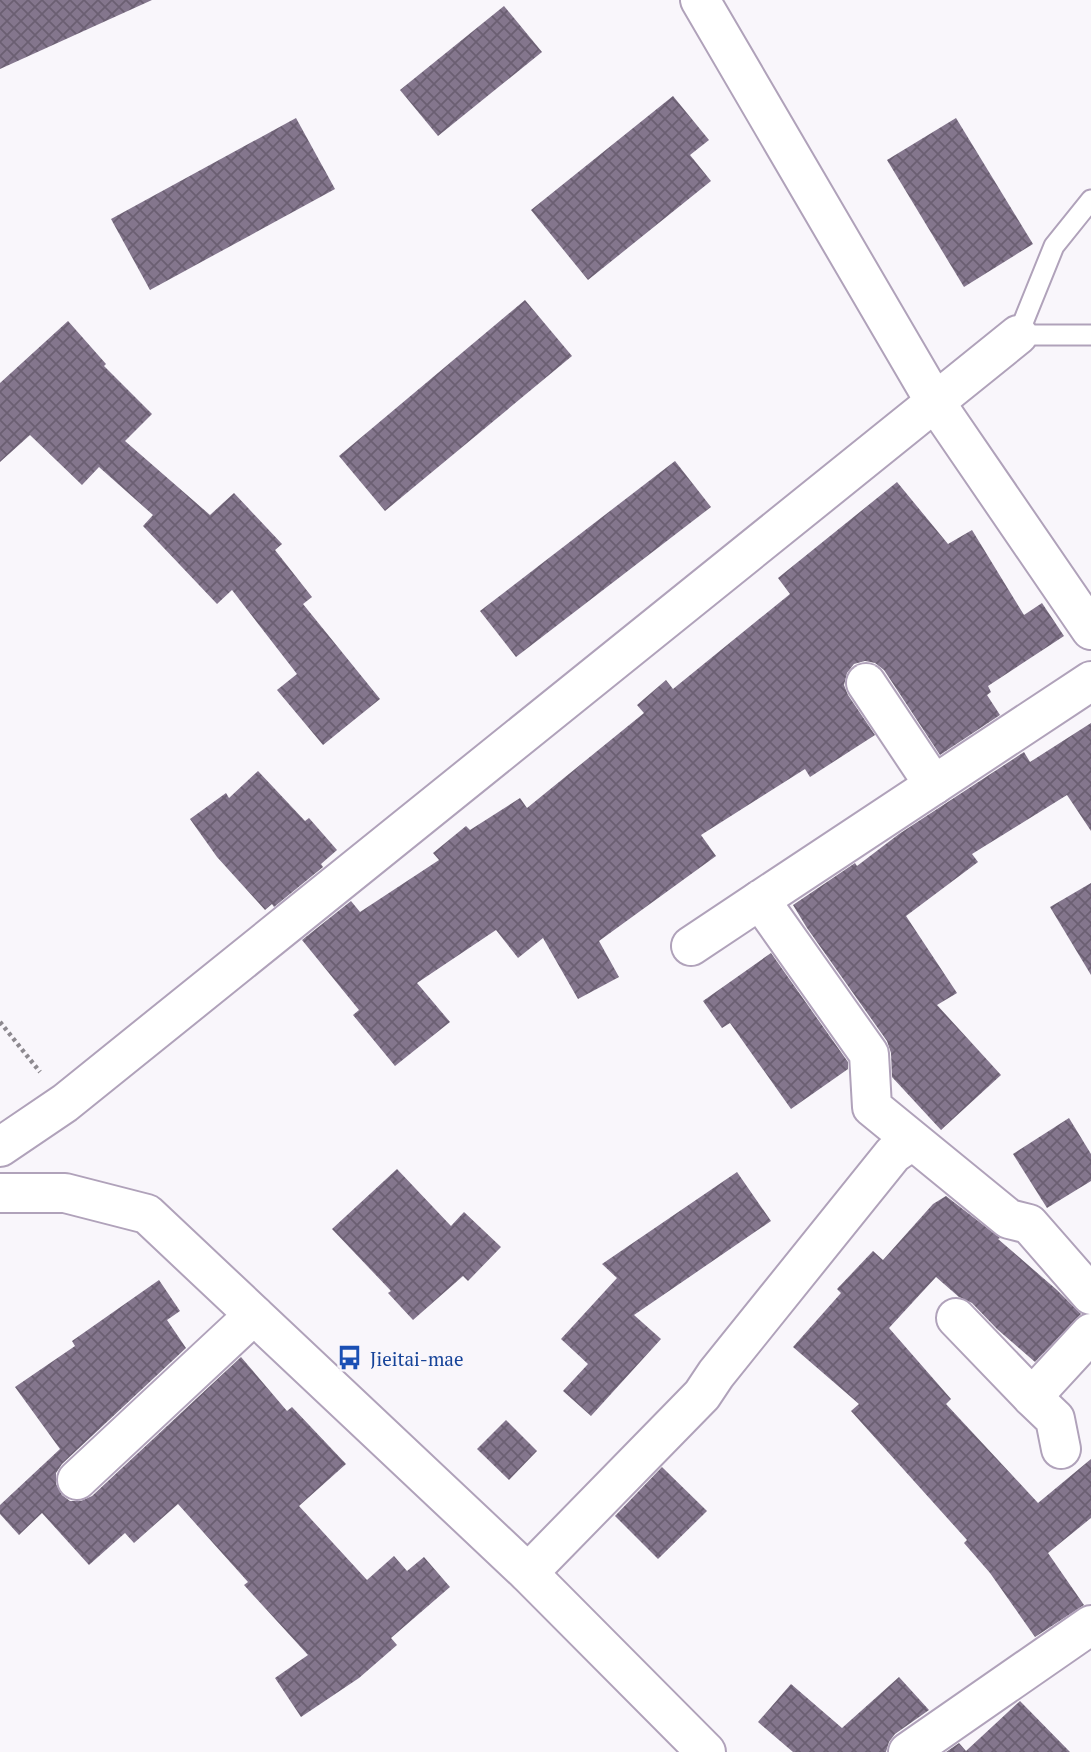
<svg xmlns="http://www.w3.org/2000/svg" width="1091" height="1752" viewBox="0 0 1091 1752" font-family="'PT Serif',serif">
	<style>
		.building { fill: url(#building-cross-hatch) }
		.lines { fill: none; stroke-linecap: round; stroke-linejoin: round }
		.lane-casing { stroke: #b0a2ba; stroke-width: 23 }
		.street-casing { stroke: #b0a2ba; stroke-width: 42 }
		.secondary-casing { stroke: #b0a2ba; stroke-width: 42 }
		.path { stroke: #8d898f; stroke-width: 4.5; stroke-dasharray: 3.5 3.5; stroke-linecap: butt }
		.lane { stroke: #fff; stroke-width: 19 }
		.street { stroke: #fff; stroke-width: 38 }
		.secondary { stroke: #fff; stroke-width: 38 }
		.labels { text-anchor: middle; dominant-baseline: central; stroke-width: 7; stroke-linejoin: round; paint-order: stroke }
		.transit-label { font-size: 19px; fill: #164399; stroke: #f9f6fb; text-anchor: start }
	</style>
	<defs>
		<pattern id="building-cross-hatch" width="8" height="8" patternUnits="userSpaceOnUse" patternTransform="scale(1.75)"><rect width="8" height="8" fill="#84768d"/><path d="M0 0l8 8M0 8l8-8" fill="none" stroke="#6b5f72"/></pattern>
	</defs>
	<rect width="100%" height="100%" fill="#f9f6fb"/>
	<!-- building -->
	<g class="building">
		<polygon points="0,0 152,0 0,69"/>
		<polygon points="504,6 542,52 438,136 400,90"/>
		<polygon points="673,96 709,140 690,155 711,181 588,280 531,210"/>
		<polygon points="296,118 335,189 150,290 111,219"/>
		<polygon points="956,118 1033,244 964,287 887,160"/>
		<polygon points="525,300 572,356 385,511 339,456"/>
		<polygon points="68,321 106,364 104,366 152,414 125,441 210,515 234,493 282,544 275,550 312,597 303,604 380,699 323,745 277,690 297,674 232,590 217,604 143,526 153,515 99,467 82,485 30,435 0,462 0,383"/>
		<polygon points="675,461 711,507 516,657 480,611"/>
		<polygon points="897,482 948,544 972,530 1024,615 1042,603 1064,636 988,686 991,692 987,695 1000,715 940,755 884,670 875,663 865,661 854,664 847,673 844,685 848,695 875,735 810,777 805,769 701,835 716,856 599,941 619,977 578,999 543,938 518,958 496,930 417,983 450,1022 395,1066 353,1015 359,1010 302,940 351,901 360,912 439,860 433,853 466,826 470,830 520,798 527,808 644,713 637,705 666,680 673,689 790,594 778,578"/>
		<polygon points="1091,723 1091,831 1067,795 972,854 978,862 906,916 957,993 937,1005 1001,1075 941,1130 892,1077 891,1053 887,1041 807,928 793,905 855,863 857,866 899,834 1024,752 1030,762"/>
		<polygon points="258,771 305,821 309,818 337,850 321,864 323,867 274,907 272,904 265,910 217,857 190,819 226,793 229,798"/>
		<polygon points="1091,883 1091,975 1050,907"/>
		<polygon points="771,953 848,1062 848,1069 791,1109 730,1023 722,1028 703,1001"/>
		<polygon points="1069,1118 1091,1154 1091,1181 1047,1208 1013,1154"/>
		<polygon points="397,1169 451,1226 464,1212 501,1247 468,1281 463,1276 413,1320 388,1293 391,1291 332,1229"/>
		<polygon points="737,1172 771,1221 634,1315 661,1339 591,1416 563,1391 588,1364 561,1339 617,1278 602,1264"/>
		<polygon points="946,1196 1000,1238 998,1239 1057,1290 1081,1314 1035,1362 997,1329 972,1303 959,1297 936,1277 889,1328 951,1399 946,1404 1038,1503 1091,1459 1091,1518 1048,1553 1084,1605 1035,1637 990,1573 964,1543 967,1540 851,1411 859,1404 793,1347 841,1293 837,1289 873,1251 883,1260 933,1204"/>
		<polygon points="159,1280 180,1311 167,1320 186,1348 62,1464 56,1473 56,1484 62,1495 70,1501 81,1501 92,1496 241,1357 287,1411 292,1407 346,1464 299,1506 367,1580 394,1556 407,1571 424,1557 450,1587 391,1638 397,1645 359,1678 301,1717 275,1678 308,1655 244,1585 248,1582 178,1504 134,1543 125,1533 89,1565 42,1513 19,1535 0,1514 0,1505 60,1449 15,1387 75,1346 72,1341"/>
		<polygon points="506,1420 537,1451 509,1480 477,1449"/>
		<polygon points="662,1467 707,1511 658,1559 615,1516"/>
		<polygon points="899,1677 929,1710 895,1734 889,1742 886,1752 793,1752 758,1722 791,1684 842,1728"/>
		<polygon points="1020,1701 1070,1752 946,1752 959,1743 966,1751"/>
	</g>
	<g class="lines">
		<defs>
			<polyline id="lane" points="1091,200 1054,246 1018,335 1091,335"/>
			<g id="street">
				<polyline points="700,0 935,402 1091,630"/>
				<polyline points="935,402 1018,335"/>
				<polyline points="1091,681 760,900 869,1054 872,1107 1009,1219 1029,1224 1091,1295"/>
				<polyline points="866,683 934,785"/>
				<polyline points="691,946 760,900"/>
				<polyline points="956,1318 1032,1397 1091,1333"/>
				<polyline points="1032,1397 1055,1419 1061,1449"/>
				<polyline points="77,1480 254,1315"/>
				<polyline points="528,1573 702,1395 716,1374 893,1154 912,1141"/>
				<polyline points="908,1752 1091,1625"/>
			</g>
			<g id="secondary">
				<polyline points="0,1147 65,1103 935,402"/>
				<polyline points="0,1193 65,1193 147,1214 528,1573 706,1752"/>
			</g>
		</defs>
		<!-- lane casing -->
		<use href="#lane" class="lane-casing"/>
		<!-- street casing -->
		<use href="#street" class="street-casing"/>
		<!-- secondary casing -->
		<use href="#secondary" class="secondary-casing"/>
		<!-- path -->
		<polyline class="path" points="0,1022 40,1072"/>
		<!-- lane -->
		<use href="#lane" class="lane"/>
		<!-- street -->
		<use href="#street" class="street"/>
		<!-- secondary -->
		<use href="#secondary" class="secondary"/>
	</g>
	<!-- icons -->
	<defs>
		<symbol id="bus-bare" viewBox="-9 -9 18 18"><path d="M-5-6H5V4H4V6H2V4H-2V6H-4V4H-5ZM-3.5-4V0h7V-4ZM-3.5 1.2v1.5H-2V1.2ZM2 1.2v1.5H3.5V1.2Z" fill="#1a4fb4" stroke="#f9f6fb" stroke-width="2.5" paint-order="stroke"/></symbol>
	</defs>
	<g fill-rule="evenodd">
		<use href="#bus-bare" x="332" y="1340" width="35" height="35"/>
	</g>
	<g class="labels">
		<!-- transit labels -->
		<g class="transit-label">
			<text x="370" y="1358">Jieitai-mae</text>
		</g>
	</g>
</svg>
